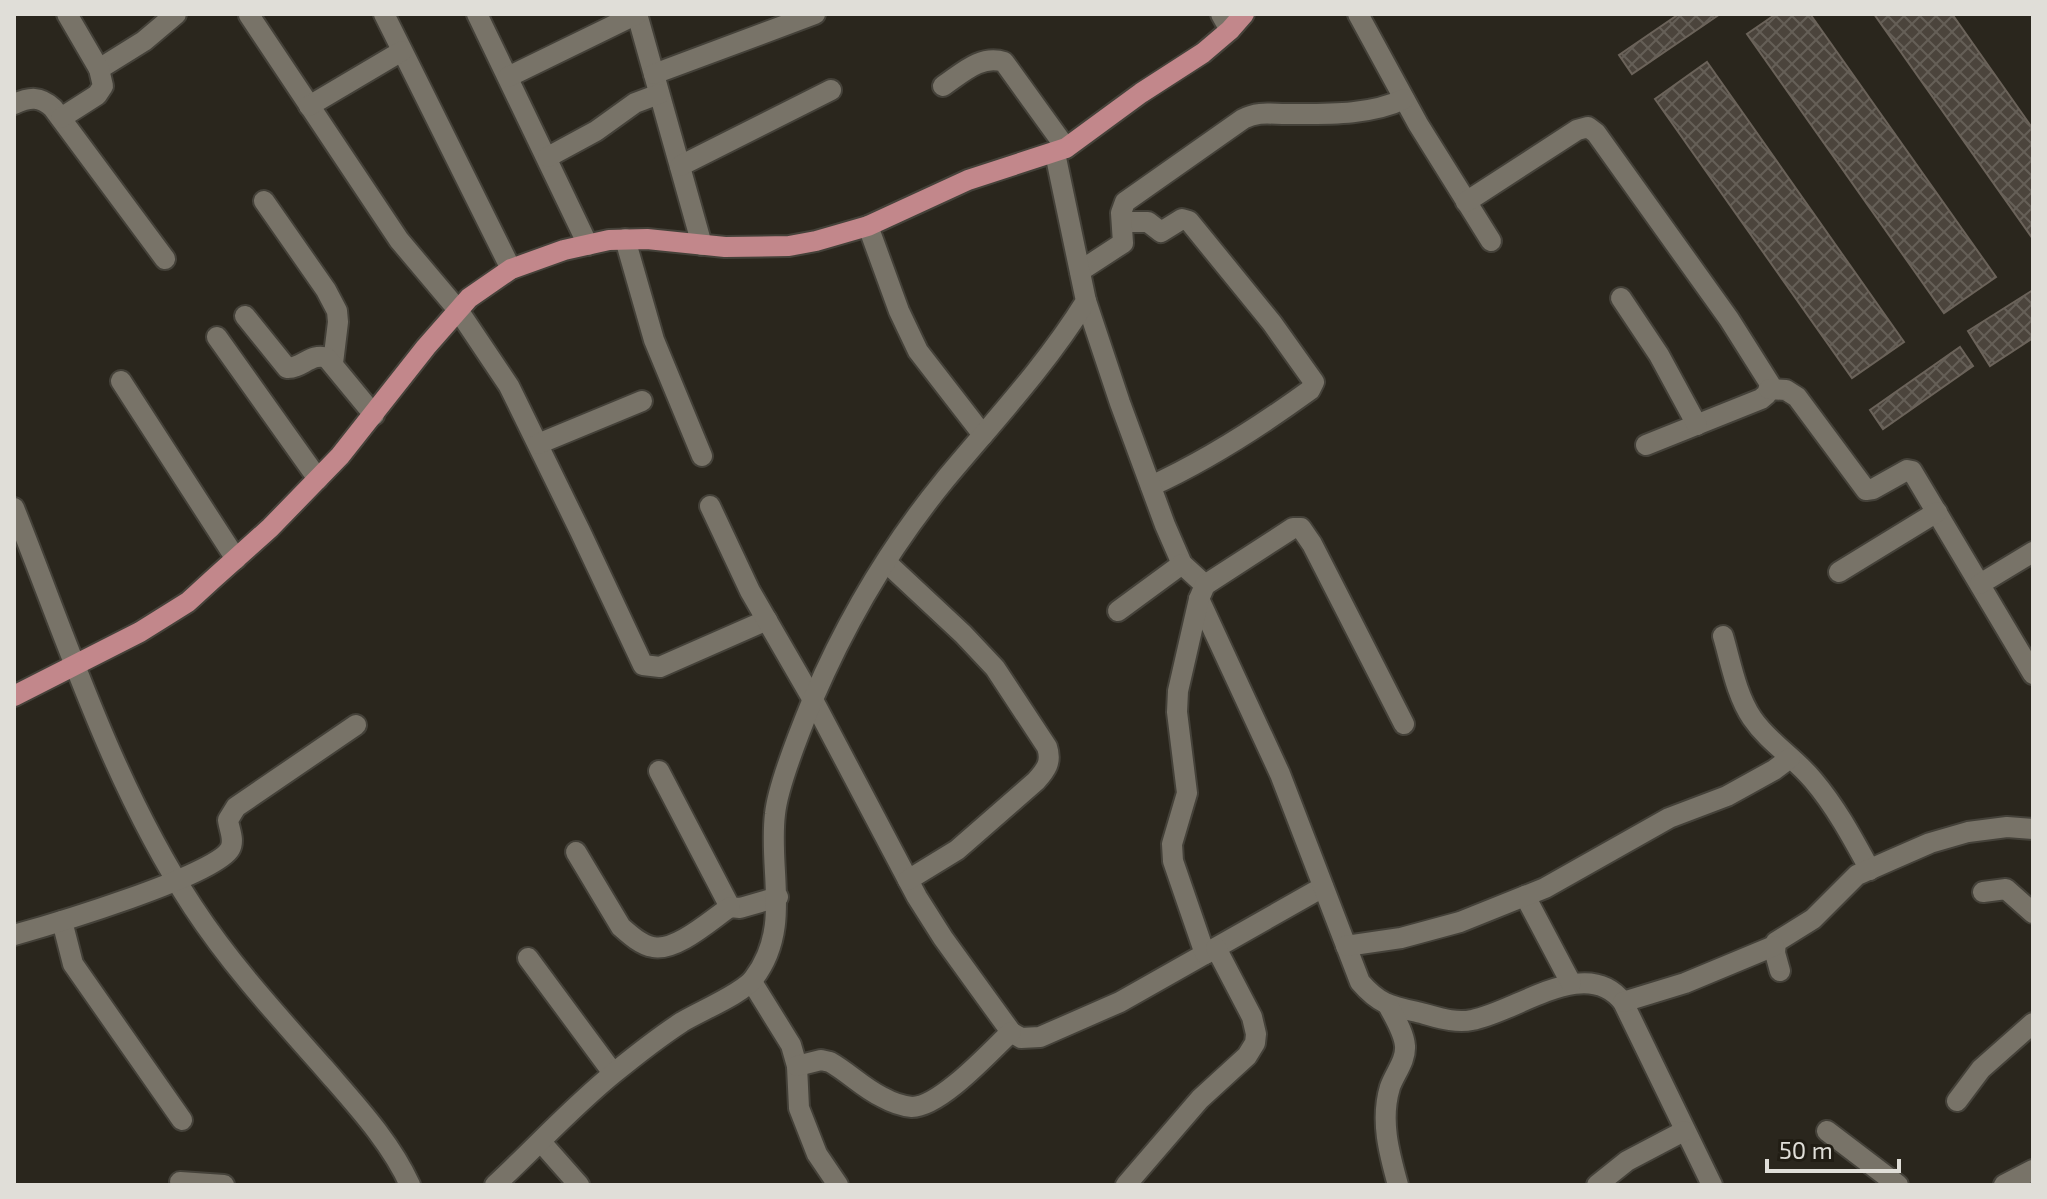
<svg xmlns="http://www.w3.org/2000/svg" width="2047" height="1199" viewBox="0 0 2047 1199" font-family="'Exo 2',sans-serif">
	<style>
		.building { fill: url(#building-cross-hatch); stroke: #6b635a; stroke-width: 2 }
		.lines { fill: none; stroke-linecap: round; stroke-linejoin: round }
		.minor-casing { stroke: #444139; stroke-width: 24 }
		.major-casing { stroke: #444139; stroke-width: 24 }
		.minor { stroke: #787368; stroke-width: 20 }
		.major { stroke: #c2878b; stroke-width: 20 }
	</style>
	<defs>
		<pattern id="building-cross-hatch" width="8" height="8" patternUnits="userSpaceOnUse" patternTransform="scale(2)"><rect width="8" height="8" fill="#4b443c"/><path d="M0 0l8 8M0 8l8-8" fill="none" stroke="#655f57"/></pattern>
	</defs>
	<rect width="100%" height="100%" fill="#2a261d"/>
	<!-- building -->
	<g class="building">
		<polygon points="1679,14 1720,14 1632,74 1619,55"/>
		<polygon points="1776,14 1810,14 1996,277 1944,313 1747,34"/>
		<polygon points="1874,14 1952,14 2033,129 2033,239"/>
		<polygon points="1707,62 1904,342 1852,378 1655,99"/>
		<polygon points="2033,290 2033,338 1990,366 1968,331"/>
		<polygon points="1960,347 1973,366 1883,429 1870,410"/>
	</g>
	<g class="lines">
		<defs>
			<g id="minor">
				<polyline points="384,14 511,269"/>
				<polyline points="477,14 588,245"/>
				<polyline points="637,14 702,245"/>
				<polyline points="1221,14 1230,30"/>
				<polyline points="1358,14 1418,124 1491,241"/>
				<polyline points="249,15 399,240 458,310 509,386 580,531 643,665 660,667 767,620"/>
				<polyline points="99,69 144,41 176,14"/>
				<polyline points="654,74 815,14"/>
				<polyline points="508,77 637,14"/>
				<path d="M943,86c18,-12 38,-32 61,-24l62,86"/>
				<path d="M14,104c16,-7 26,-8 39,4l112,151"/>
				<polyline points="309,106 402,51"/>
				<polyline points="61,118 97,95 103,86 99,69 67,14"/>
				<polyline points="548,157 596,131 635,103 659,94"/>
				<polyline points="680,166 831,90"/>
				<polyline points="264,201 326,290 337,311 338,322 333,363"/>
				<polyline points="1466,202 1577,130 1588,127 1596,133 1729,319 1770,384 1767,394 1761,399 1646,445"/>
				<path d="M1123,222h25l13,10 21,-13 7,2 83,102 42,59 -4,8c-51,37 -102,70 -159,96"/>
				<polyline points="868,226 899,311 918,351 983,435"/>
				<polyline points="625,239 654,340 702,456"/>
				<path d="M1080,271l43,-28 -2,-30 4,-11 118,-83c17,-9 31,-4 49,-5 37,0 79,1 112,-15"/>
				<polyline points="1621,298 1659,355 1697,425"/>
				<polyline points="1086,301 1120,403 1165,525 1182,564 1205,585"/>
				<path d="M245,316l42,52c14,1 25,-16 40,-10l47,57"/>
				<polyline points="217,337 318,479"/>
				<polyline points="121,381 236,559"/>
				<polyline points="1769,389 1786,390 1797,397 1866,490 1873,489 1907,470 1912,471 2033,674"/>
				<polyline points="538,444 642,401"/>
				<polyline points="710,506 750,591 813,700 917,897 943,938 1011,1032 1021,1038 1040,1037 1120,1002 1323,887"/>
				<path d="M14,508c54,135 99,277 179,399 38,58 85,109 131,161 31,36 66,73 86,117"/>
				<path d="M887,563l76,71 32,34 52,79c5,15 -1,23 -11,34l-79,69 -49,30"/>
				<polyline points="1839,572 1937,512"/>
				<polyline points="1980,584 2033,552"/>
				<path d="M1199,599l81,175 80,208c19,22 30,24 57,30 17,4 37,12 55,8 45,-8 114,-66 151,-18l89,183"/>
				<polyline points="1118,611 1182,564"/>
				<path d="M1723,636c8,27 13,58 29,82 17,25 42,39 61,62 23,27 40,59 57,90"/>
				<polyline points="659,771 730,907 740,908 778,897"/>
				<path d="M576,852l45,75c9,8 20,18 32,20 23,5 59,-28 77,-40"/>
				<polyline points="1983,892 2006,889 2033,913"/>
				<polyline points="1525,896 1571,983"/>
				<polyline points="62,921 73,964 182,1120"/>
				<path d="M14,935c36,-10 201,-59 216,-86 5,-9 -1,-20 -2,-29l8,-13 120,-82"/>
				<polyline points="1346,946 1401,938 1460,922 1545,888 1669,818 1727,796 1774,770 1790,758"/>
				<polyline points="1205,954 1173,861 1172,844 1187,793 1177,712 1178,691 1199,599 1205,585 1293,528 1301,528 1312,544 1404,724"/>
				<polyline points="528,958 613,1073"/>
				<polyline points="1780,971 1775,953 1776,942 1813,919 1857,875 1891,860 1930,843 1968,832 2007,827 2033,829"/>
				<polyline points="752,982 791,1045 797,1066 799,1108 817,1154 838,1185"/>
				<polyline points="1623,1002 1685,983 1774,946"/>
				<path d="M1388,1005c6,12 16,27 17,41 1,15 -10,27 -15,41 -10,33 -1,66 8,98"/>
				<path d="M797,1066l24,-6 9,2c18,10 33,26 52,35 9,5 19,9 30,10 28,0 78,-55 99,-75"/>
				<polyline points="1957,1101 1981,1069 2033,1023"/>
				<polyline points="1827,1131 1898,1185"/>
				<polyline points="541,1142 579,1185"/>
				<polyline points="180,1182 224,1185"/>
				<path d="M495,1185c40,-37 77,-78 119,-112 22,-18 45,-36 68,-51 18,-11 62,-29 72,-44 38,-50 14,-108 21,-164 3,-30 26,-86 38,-115 33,-77 78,-153 131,-218 49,-59 101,-114 142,-180l-31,-148"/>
				<polyline points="1126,1185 1200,1099 1247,1056 1255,1043 1256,1034 1252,1017 1216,948"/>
				<polyline points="1597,1185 1627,1161 1684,1131"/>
				<polyline points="2004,1185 2033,1170"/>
			</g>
			<polyline id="major" points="14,696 140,632 188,602 212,580 270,528 340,456 426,347 469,298 511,269 564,250 609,240 647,239 725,247 789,246 816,241 868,226 968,180 1066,148 1141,93 1203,53 1230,30 1244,14"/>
		</defs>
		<!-- minor casing -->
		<use href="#minor" class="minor-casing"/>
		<!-- major casing -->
		<use href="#major" class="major-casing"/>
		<!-- minor -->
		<use href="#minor" class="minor"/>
		<!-- major -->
		<use href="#major" class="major"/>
	</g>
	<!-- border -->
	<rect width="2047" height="1199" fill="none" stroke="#e0ded8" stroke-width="32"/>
	<!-- scale -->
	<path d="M1767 1159v12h132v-12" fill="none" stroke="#e0ded8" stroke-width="4"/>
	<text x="1779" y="1159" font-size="24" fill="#e0ded8" stroke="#211d14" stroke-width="6" paint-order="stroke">50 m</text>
</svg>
